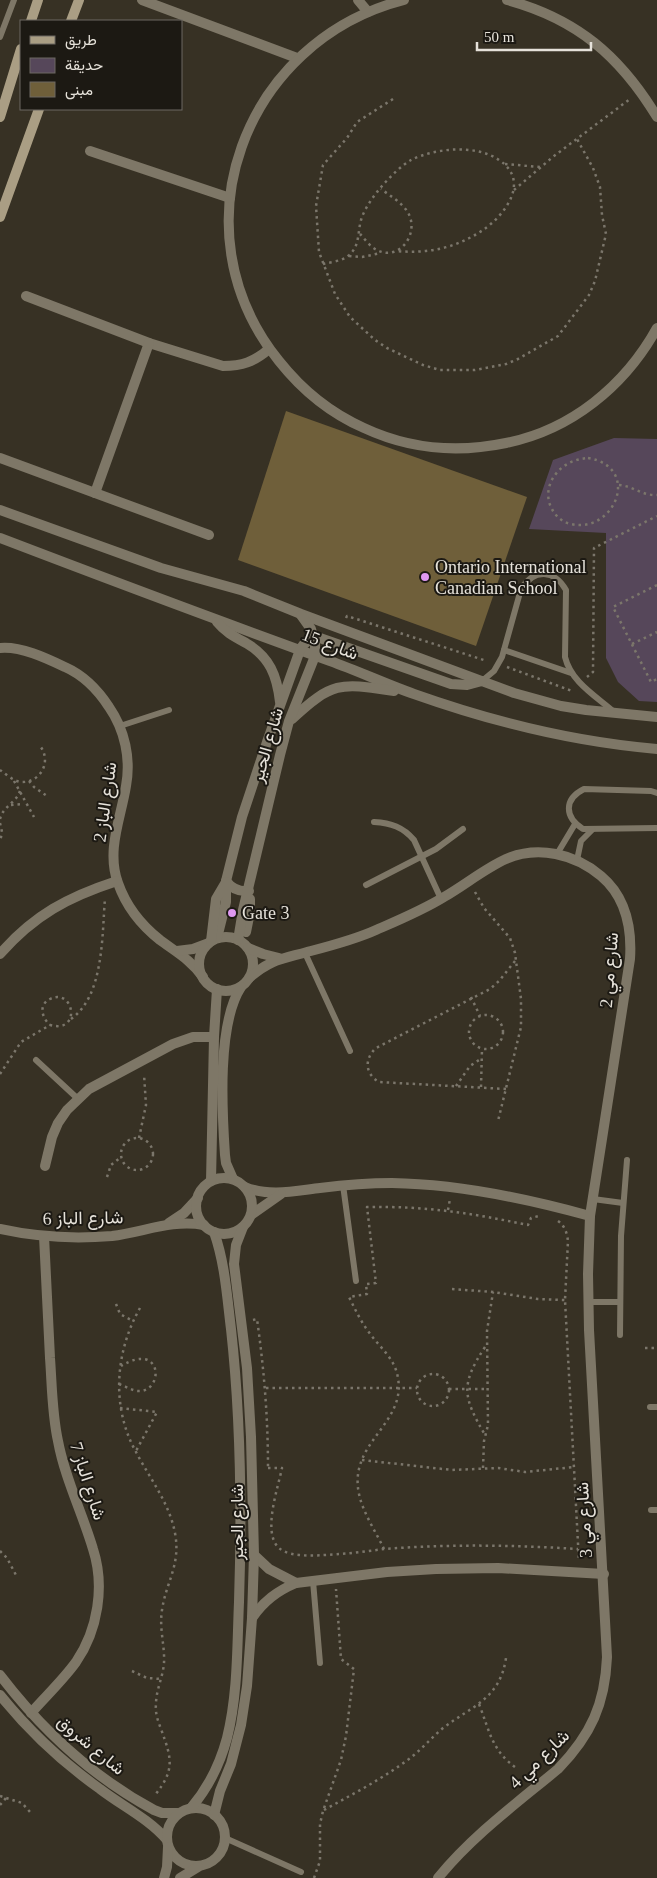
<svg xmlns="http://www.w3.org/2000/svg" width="657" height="1878" viewBox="0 0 657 1878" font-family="'Times New Roman',Vazirmatn,serif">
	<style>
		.green { fill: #56475a }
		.building { fill: #6f5f3a }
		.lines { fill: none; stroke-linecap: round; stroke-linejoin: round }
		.path { stroke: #7b766b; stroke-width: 2.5; stroke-dasharray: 2.5 4; stroke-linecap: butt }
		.service { stroke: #7e7767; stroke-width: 6 }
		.minor { stroke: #7e7767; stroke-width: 10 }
		.tertiary { stroke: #7e7767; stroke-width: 10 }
		.secondary { stroke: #aa9e84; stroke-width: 10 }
		.poi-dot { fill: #df98f1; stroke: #1c1913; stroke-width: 2 }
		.labels { text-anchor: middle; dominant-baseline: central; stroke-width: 4; stroke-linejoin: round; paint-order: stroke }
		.poi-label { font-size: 18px; fill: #e6e2da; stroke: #1c1913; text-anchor: start }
		.street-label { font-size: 18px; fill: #e6e2da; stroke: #1c1913 }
	</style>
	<rect width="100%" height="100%" fill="#373124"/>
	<!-- green -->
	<polygon class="green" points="614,438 657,439 657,702 639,701 618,682 606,658 606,533 529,529 553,460"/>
	<!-- building -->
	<polygon class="building" points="286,411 527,497 476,646 238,560"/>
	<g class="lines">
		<!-- path -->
		<g class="path">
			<polyline points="393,99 357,122 347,138 323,165 316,206 319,252 335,294 350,317 375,340 387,348 423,365 440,370 475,370 506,364 518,359 558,336 589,295 595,281 606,234 602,215 600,187 593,168 577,139"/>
			<polyline points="505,164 540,167"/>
			<polyline points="514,190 554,156 630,99"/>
			<path d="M360,234c5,5 10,13 17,16 23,12 44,-18 30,-39 -6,-9 -18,-16 -26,-22"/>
			<polyline points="349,256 362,257 381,253"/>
			<path d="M323,264c8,-2 19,-3 25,-8 13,-10 9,-26 14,-39 7,-19 32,-47 49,-57 24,-12 65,-16 88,0 32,21 6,55 -16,70 -27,18 -55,24 -87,21"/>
			<path d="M588,458c54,9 27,76 -17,66 -9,-2 -16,-8 -20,-17 -5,-10 -3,-23 4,-32 8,-11 20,-16 33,-17z"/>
			<path d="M619,485c14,1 24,11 38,10"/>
			<polyline points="657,585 613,607 651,682 657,679"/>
			<polyline points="346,618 347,616 487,661"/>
			<polyline points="632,644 657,632"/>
			<polyline points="507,667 572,691"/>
			<polyline points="587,677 593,672 594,548 657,516"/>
			<path d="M0,770c6,4 13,11 21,12 20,1 31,-21 19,-36"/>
			<polyline points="14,781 34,817"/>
			<polyline points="29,781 34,787 47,796"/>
			<polyline points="11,805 24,804"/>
			<path d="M0,819c3,-13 16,-16 20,-28"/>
			<polyline points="0,823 2,832 0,842"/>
			<polyline points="475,892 484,908 510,938 515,953 521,999 521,1027 498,1121"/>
			<polyline points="471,997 480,1016"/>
			<circle cx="486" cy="1032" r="17"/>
			<path d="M71,1019c33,-23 31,-84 34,-121"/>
			<path d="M0,1074l21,-32 29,-17c32,9 24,-38 0,-26 -12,6 -8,19 0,26"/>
			<polyline points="456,1086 470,1066 482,1058"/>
			<polyline points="481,1087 482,1049"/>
			<path d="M506,1089l-127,-7c-14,-8 -15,-23 -3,-34l114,-59 9,-8 16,-20"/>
			<polyline points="139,1138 146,1105 144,1074"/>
			<circle cx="137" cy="1154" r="16"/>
			<polyline points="107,1177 111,1165 121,1157"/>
			<polyline points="448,1210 450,1199"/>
			<path d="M558,1221c7,5 9,12 10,20l-3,59 14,262"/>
			<polyline points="452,1289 493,1292 538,1299 565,1300"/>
			<polyline points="116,1304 120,1314 133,1321"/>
			<path d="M140,1308c-25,44 -29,99 -4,144 14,27 33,50 39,81 6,32 -9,49 -13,77 -3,18 3,36 2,53 -1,14 -8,27 -8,41 -1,9 2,17 5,25 11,30 14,41 -6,66"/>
			<path d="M253,1320l4,-1c7,50 11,98 11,149l-1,-1"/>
			<path d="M485,1347c-25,38 -22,50 0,88"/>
			<polyline points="645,1348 657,1348"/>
			<circle cx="433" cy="1390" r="16"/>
			<path d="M119,1384c6,2 12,6 18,7 27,3 27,-51 -16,-25"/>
			<polyline points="266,1388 417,1388"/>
			<polyline points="449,1389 487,1389"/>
			<polyline points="120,1408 157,1412 136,1451"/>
			<polyline points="362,1460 452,1470 498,1468 525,1472 574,1467"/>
			<path d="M268,1468h14c-4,20 -20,65 -3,80 12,11 44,7 60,6 15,-1 30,-3 45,-5 65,-5 130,-4 194,0"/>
			<polyline points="483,1468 484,1441 488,1425 487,1331 493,1292"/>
			<path d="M384,1549c-8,-17 -21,-36 -25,-55 -11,-52 47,-69 39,-116 -3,-20 -19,-31 -30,-47 -8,-11 -13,-22 -19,-34l18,-3 -1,-10 10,-1 -9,-76c59,-1 104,6 161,18l3,-7 8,-2"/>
			<polyline points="0,1551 7,1558 17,1577"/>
			<polyline points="132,1671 147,1678 162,1679"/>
			<path d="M479,1704c11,28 13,48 39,65"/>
			<polyline points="0,1796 22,1803 30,1812"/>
			<polyline points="0,1805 6,1798"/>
			<path d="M324,1810c29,-16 58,-31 85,-51 12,-9 22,-21 34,-31 29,-22 57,-29 63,-70"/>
			<polyline points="314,1878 320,1861 320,1824 323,1811 341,1760 346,1736 354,1669 341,1659 336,1589"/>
		</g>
		<!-- service -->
		<g class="service">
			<polyline points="0,37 14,0"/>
			<polyline points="504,650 571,673"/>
			<path d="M482,681l12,-10 8,-14 19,-68c13,-20 33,-20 45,1l-1,67c6,25 31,39 49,55"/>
			<polyline points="120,726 169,710"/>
			<path d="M657,793l-6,-2 -67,-2c-20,10 -20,28 -1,40l74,-1"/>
			<path d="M374,822c17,1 29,5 40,18l27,59"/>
			<polyline points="557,854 575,824"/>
			<polyline points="577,860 581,841 592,830"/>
			<polyline points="366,885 436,849 463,829"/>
			<polyline points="305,953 350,1051"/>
			<polyline points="36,1060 77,1098"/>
			<polyline points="343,1185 356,1281"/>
			<polyline points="593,1199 623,1203"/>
			<polyline points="588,1302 619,1302"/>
			<polyline points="620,1335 621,1236 627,1160"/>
			<polyline points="650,1407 657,1407"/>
			<polyline points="651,1510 657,1510"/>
			<polyline points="313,1581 320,1663"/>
			<polyline points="225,1838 301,1872"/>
		</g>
		<!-- minor -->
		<g class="minor">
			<polyline points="142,0 297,58"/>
			<polyline points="358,0 368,12"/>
			<path d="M404,0c-160,41 -231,230 -125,361 23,29 51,52 85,67 45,21 94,25 142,15 65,-13 119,-57 151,-115"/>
			<path d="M507,0c70,19 113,56 150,117"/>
			<polyline points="90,151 230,198"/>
			<path d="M26,296l123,47 74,23c19,0 31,-4 46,-17"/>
			<polyline points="0,458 209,535"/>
			<polyline points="95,493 149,343"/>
			<path d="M0,648c21,-2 46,10 65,19 18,8 33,23 44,40 16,23 22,52 17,79 -5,32 -20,64 -8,97 8,23 23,42 42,57 16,12 31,20 43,37"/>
			<polyline points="177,951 193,949 209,943"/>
			<path d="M0,954c34,-39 68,-57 117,-73"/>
			<polyline points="45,1166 52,1137 58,1123 67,1110 89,1089 173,1044 193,1037 214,1037"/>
			<path d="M245,1187c24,10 50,4 75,1 24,-3 48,-5 72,-5 67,1 133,15 198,33"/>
			<polyline points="251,1215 281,1194"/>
			<polyline points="169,1223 184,1213 198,1198"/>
			<path d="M0,1229c36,8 75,10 112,7 32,-4 60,-17 92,-11"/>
			<polyline points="254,1555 269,1569 296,1583"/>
			<path d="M252,1618c12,-17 25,-27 44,-35l91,-11 49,-3 62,-1 106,6"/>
			<path d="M31,1713c15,-17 32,-33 45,-51 22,-32 29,-76 17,-113 -11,-37 -28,-70 -35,-108 -6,-27 -6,-56 -8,-83 -2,-41 -4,-81 -6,-122"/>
		</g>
		<!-- tertiary -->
		<g class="tertiary">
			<polyline points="0,510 161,568 244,591 301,614 514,693 561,706 586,710 657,717"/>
			<path d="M0,538c110,42 219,83 330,123 28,10 56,23 84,33 79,28 160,48 243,55"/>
			<path d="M217,622c8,10 18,15 29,21 24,14 31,33 34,59"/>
			<path d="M292,719c41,-38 48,-36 102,-28"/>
			<path d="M226,881c6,8 13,11 23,10"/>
			<polyline points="246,932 250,912 250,899"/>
			<circle cx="226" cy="964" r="27"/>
			<path d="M217,938l9,-36v-21l16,-64 25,-75 33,-92c5,-9 10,-12 20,-12l131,46 16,1 15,-4"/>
			<polyline points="238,940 243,910 280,755 289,721 315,656 315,643 311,629 301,615"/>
			<polyline points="211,941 216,899 226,882"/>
			<polyline points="248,948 263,954 279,958"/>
			<path d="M249,978c22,-19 33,-19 58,-26 23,-6 47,-12 69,-22 23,-10 47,-20 68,-33 21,-12 40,-28 62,-38 32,-14 69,-5 95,17 25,21 31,52 29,83l-40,257 -2,58 1,56 18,327c-2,47 -16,78 -49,112 -41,34 -86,67 -120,109"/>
			<circle cx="224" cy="1206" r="28"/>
			<path d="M233,1179l-7,-16 -1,-8c-3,-44 -8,-131 16,-168"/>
			<polyline points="211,1181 214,1037 217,989"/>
			<path d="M0,1675c42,55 93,102 154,135l8,3h17"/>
			<path d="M0,1695c29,36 62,67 100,94 22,17 48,29 67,51"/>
			<circle cx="196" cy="1837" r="29"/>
			<path d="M191,1808c17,-20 29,-44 36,-70 11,-44 10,-91 12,-136 3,-91 2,-182 -8,-273 -4,-32 -6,-66 -17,-97"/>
			<polyline points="214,1815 220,1791 231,1764 241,1725 247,1686 252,1618 254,1555 251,1437 247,1368 234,1264 236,1245 243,1227"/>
			<polyline points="164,1878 167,1867 168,1847"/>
			<polyline points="180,1878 198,1867"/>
		</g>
		<!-- secondary -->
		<g class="secondary">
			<polyline points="31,21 38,0"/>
			<polyline points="71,21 79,0"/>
			<polyline points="0,117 21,49"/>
			<polyline points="0,217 39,109"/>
		</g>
	</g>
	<!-- markers -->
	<g class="poi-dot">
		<circle cx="425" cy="577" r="5"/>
		<circle cx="232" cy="913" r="5"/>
	</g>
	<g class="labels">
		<!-- poi labels -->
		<g class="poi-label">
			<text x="435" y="567">Ontario International<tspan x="435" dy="21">Canadian School</tspan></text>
			<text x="242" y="913">Gate 3</text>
		</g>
		<!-- street labels -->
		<g class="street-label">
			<text transform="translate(330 644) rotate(21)">شارع 15</text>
			<text transform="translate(267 745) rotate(-74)">شارع الجير</text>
			<text transform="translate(105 802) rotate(-82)">شارع الباز 2</text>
			<text transform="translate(609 970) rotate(-85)">شارع مي 2</text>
			<text transform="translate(83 1218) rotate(-1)">شارع الباز 6</text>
			<text transform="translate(88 1481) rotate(72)">شارع الباز 7</text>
			<text transform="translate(584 1520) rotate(-93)">شارع مي 3</text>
			<text transform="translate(237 1522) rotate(-90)">شارع الجير</text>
			<text transform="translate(91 1745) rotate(40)">شارع شروق</text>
			<text transform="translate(539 1759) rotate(-44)">شارع مي 4</text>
		</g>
	</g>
	<!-- legend -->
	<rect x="20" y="20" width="162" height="90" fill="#1c1913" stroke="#6d6963"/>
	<rect x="30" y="36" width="25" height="8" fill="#aa9e84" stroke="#6d6963"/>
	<text x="65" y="45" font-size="15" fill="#e6e2da">طريق</text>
	<rect x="30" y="58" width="25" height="15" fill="#56475a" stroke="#6d6963"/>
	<text x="65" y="70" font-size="15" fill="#e6e2da">حديقة</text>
	<rect x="30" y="82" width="25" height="15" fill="#6f5f3a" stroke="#6d6963"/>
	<text x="65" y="95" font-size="15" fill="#e6e2da">مبنى</text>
	<!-- scale -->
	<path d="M477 42v8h114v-8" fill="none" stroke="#e6e2da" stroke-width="2.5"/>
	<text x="484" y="42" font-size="15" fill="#e6e2da" stroke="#1c1913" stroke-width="4" paint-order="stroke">50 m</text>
</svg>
